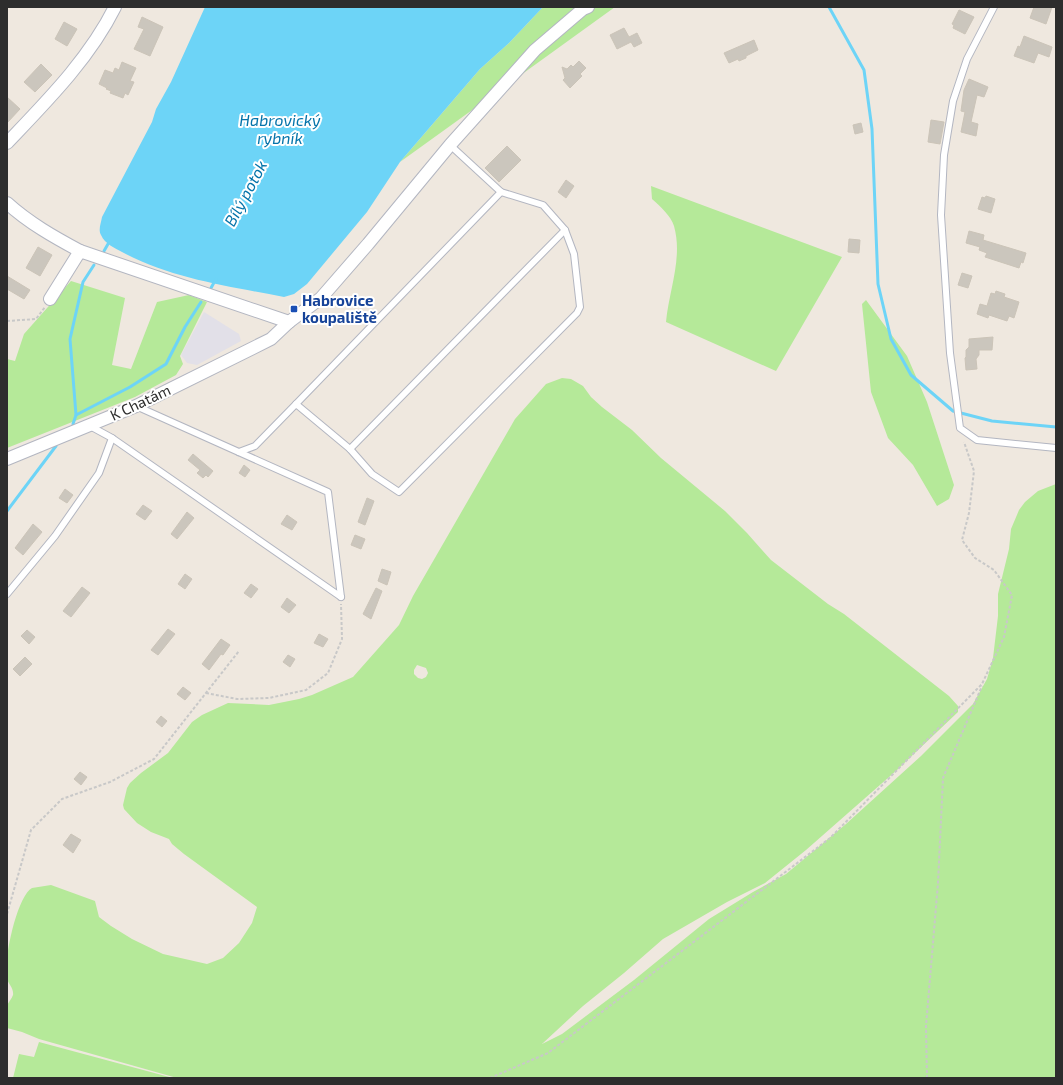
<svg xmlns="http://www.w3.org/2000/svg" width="1063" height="1085" viewBox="0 0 1063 1085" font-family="'Exo 2',sans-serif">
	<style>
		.industrial { fill: #e2e0e8 }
		.green { fill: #b5e999; fill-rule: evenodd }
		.water { fill: #6dd4f7 }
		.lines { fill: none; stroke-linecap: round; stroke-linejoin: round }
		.stream { stroke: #6dd4f7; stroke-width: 3 }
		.building { fill: #cbc6bd; stroke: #cbc4b8 }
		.lane-casing { stroke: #b3b6c1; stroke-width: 8 }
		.street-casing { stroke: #b3b6c1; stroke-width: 14 }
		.path { stroke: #c8c8c8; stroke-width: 2; stroke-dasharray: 3 2; stroke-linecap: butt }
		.lane { stroke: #fff; stroke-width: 6 }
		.street { stroke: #fff; stroke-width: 12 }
		.transit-dot { fill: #1a4fb4; stroke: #fff; stroke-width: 1.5 }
		.labels { text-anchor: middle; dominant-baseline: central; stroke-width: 4; stroke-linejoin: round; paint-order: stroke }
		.transit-label { font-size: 15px; font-weight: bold; fill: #164399; stroke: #fff; text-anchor: start }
		.street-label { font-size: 15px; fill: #2d2d2d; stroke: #fff }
		.water-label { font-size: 16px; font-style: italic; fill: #0574aa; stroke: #fff }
	</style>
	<rect width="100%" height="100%" fill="#efe8df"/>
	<!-- industrial -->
	<polygon class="industrial" points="204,312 239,334 241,341 197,365 187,363 181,355"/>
	<!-- green -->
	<g class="green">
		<polygon points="543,7 615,7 400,162 480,69 509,43"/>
		<path d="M651,186l191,71 -66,114 -110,-49c3,-32 17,-64 8,-96 -3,-10 -14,-20 -22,-27z"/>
		<polygon points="71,281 125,298 112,365 131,369 157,302 189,295 207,302 180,356 183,364 176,375 135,397 7,448 7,359 15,361 24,334"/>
		<polygon points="866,300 907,356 927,402 954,485 949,499 937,506 913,465 888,438 871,392 862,304"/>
		<path d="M562,378l9,1 12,7 8,11 11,10 30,23 29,28 64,53 22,22 24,27 57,44 16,10 105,82 9,10v6l-61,58 -91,80 -41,33 -38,19 -64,37 -39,34 -41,33 -41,38 20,-10 72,-54 75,-61 44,-27 33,-18 60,-50 75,-68 52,-52 14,-25 6,-21 5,-42v-22l11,-45 2,-20 8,-19 6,-8 13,-11 18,-7v594h-879l-138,-39 -17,-7 -15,-4c0,-7 -1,-16 0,-22 1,-4 5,-7 6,-11 1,-7 -5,-11 -6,-17 -4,-17 10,-82 25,-90l19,-3 44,16 4,16 12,9 21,13 31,15 44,10 16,-6 16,-15 13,-20 5,-16 -73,-53 -12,-10 -3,-5 -18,-7 -14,-9 -13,-14 -1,-4 4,-17 3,-5 11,-10 27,-20 24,-31 10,-7 26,-12 41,2 30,-6 13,-4 41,-18 46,-52 14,-29 102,-177 31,-35zM417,665l9,3 2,5 -2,4 -4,2 -4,-1 -4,-4v-4z"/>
		<polygon points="39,1042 173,1078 13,1078 19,1054 34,1057"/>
	</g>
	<!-- water -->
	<path class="water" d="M205,7h338l-34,36 -29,26 -80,93 -33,50 -60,72 -13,10 -10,3c-55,-11 -112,-18 -162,-45 -7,-4 -17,-8 -21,-17 -3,-5 0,-12 1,-18l50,-95 4,-13 15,-27z"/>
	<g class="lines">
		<!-- stream -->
		<g class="stream">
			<polyline points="829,7 864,70 872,129 878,284 891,339 911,375 953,411 992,421 1056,427"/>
			<polyline points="104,251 108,244"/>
			<polyline points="211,288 216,279"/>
			<polyline points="76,415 70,339 83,282 94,265"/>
			<polyline points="73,424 76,415 130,387 166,364 185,327 201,302"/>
			<polyline points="7,511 56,446"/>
		</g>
	</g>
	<!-- building -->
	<g class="building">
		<polygon points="1034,7 1052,7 1046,24 1030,18"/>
		<polygon points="959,10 974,17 965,34 953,28 954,25 952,24"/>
		<polygon points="142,17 163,27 150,56 134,49 144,29 138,27"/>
		<polygon points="64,22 77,29 67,46 55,39"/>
		<polygon points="624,28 629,37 637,33 642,43 634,47 631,42 617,49 610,35"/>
		<polygon points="1024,36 1052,47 1049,57 1038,53 1034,63 1014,56 1018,46 1020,47"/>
		<polygon points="754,40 758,50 746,56 746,58 739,61 738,59 729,63 724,53"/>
		<polygon points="579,61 586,68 580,74 582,76 570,88 563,80 565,78 562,67 567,69 571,65 573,67"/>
		<polygon points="122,62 136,68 130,81 134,82 128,95 125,93 123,98 110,93 111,91 106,89 107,88 99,84 105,70 113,73 115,68 119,70"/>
		<polygon points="41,64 52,75 35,92 24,82"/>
		<polygon points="969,79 988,87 984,97 977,95 971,122 978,124 976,136 961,132 965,112 961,111 964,90"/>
		<polygon points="7,97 20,109 7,123"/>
		<polygon points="931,120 944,122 940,144 928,142"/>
		<polygon points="861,123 863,132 855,134 853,125"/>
		<polygon points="507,146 521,160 499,182 485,168"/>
		<polygon points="566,180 574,186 566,198 558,192"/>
		<polygon points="986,196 995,199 991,213 978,209 982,197 985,198"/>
		<polygon points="969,231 984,235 983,240 1026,253 1023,263 1021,262 1019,268 985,257 987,253 979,250 980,247 966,243"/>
		<polygon points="849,239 860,240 859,253 848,252"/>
		<polygon points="38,247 52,255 40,276 26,268"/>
		<polygon points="962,273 972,276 968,288 958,285"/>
		<polygon points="7,276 30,290 24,299 7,289"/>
		<polygon points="996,291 1005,294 1004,297 1019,302 1014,318 1009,316 1007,321 989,315 988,318 977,314 980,304 987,306 991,293 995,294"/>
		<polygon points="993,337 992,350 979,350 979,355 976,359 977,369 966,370 965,358 966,357 966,350 969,347 969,339"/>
		<polygon points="193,454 213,471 208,477 206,475 203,478 197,473 200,470 188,460"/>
		<polygon points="244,465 250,470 245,477 239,473"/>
		<polygon points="65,489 73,495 67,503 59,498"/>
		<polygon points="367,498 374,501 365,525 358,522"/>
		<polygon points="143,505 152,511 145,520 136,514"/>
		<polygon points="187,512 194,518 177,539 171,534"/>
		<polygon points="287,515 297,522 292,530 281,524"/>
		<polygon points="33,524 42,532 23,555 15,548"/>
		<polygon points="355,535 365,539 361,549 351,545"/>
		<polygon points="382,569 391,572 387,585 378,581"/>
		<polygon points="185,574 192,579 185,589 178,584"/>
		<polygon points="251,584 258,589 251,598 244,593"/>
		<polygon points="82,587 90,593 71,617 63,611"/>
		<polygon points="376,588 382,591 371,619 363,614"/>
		<polygon points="287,598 296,605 289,613 281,607"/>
		<polygon points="168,629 175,634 158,655 151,650"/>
		<polygon points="27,630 35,637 29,644 21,636"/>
		<polygon points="319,634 328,639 323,647 314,643"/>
		<polygon points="221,639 230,645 223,655 221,654 209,670 202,664"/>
		<polygon points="288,655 295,659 290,667 283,662"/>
		<polygon points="25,657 32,664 20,676 13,669"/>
		<polygon points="183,687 191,693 185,700 177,694"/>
		<polygon points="161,716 167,721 162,727 156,722"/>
		<polygon points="80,772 87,777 81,785 74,779"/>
		<polygon points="71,834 81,840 73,853 63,845"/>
	</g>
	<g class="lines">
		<defs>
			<g id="lane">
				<polyline points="994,7 967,59 953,101 944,155 941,215 950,353 960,428 977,440 1056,448"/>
				<polyline points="296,404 501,192"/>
				<polyline points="136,406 328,492 341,597"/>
				<polyline points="90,426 112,438 341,597"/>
				<polyline points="350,449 565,230"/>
				<polyline points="239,452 255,446 296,404 350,449 372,474 399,492 577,313 580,307 574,254 565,230 543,205 501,192 450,145"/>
				<polyline points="7,594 55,536 99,473 112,438"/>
			</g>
			<g id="street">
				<path d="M7,143c40,-42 82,-84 108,-136"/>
				<path d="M7,203c22,20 47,34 73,48"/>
				<polyline points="50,299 80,251 289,322"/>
				<polyline points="7,459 136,406 271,339 289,322 321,298 368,244 450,145 535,50 583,9 588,7"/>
			</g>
		</defs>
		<!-- lane casing -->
		<use href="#lane" class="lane-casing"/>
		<!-- street casing -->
		<use href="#street" class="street-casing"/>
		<!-- path -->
		<g class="path">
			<polyline points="7,321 36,319 45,307"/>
			<polyline points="206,693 237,699 269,698 306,690 328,673 342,639 341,604"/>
			<polyline points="7,914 31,830 62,799 110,782 154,759 239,651"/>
			<polyline points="490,1078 548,1053 830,838 982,684 1004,637 1012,595 994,570 975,558 962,540 969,513 974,471 964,442"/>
			<polyline points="927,1078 926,1026 938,883 943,778 982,686"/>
		</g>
		<!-- lane -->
		<use href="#lane" class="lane"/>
		<!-- street -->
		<use href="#street" class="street"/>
	</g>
	<!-- markers -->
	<rect class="transit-dot" x="290" y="305" width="8" height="8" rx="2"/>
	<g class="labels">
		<!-- transit labels -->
		<g class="transit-label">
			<text x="302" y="300">Habrovice<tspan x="302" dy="17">koupaliště</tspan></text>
		</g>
		<!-- street labels -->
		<g class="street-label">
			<text transform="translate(140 402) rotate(-25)">K Chatám</text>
		</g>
		<!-- water labels -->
		<g class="water-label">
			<text x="280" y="119">Habrovický<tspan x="280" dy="18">rybník</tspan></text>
			<text transform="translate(245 193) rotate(-62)">Bílý potok</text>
		</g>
	</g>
	<!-- border -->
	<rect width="1063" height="1085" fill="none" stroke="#2d2d2d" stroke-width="16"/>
</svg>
